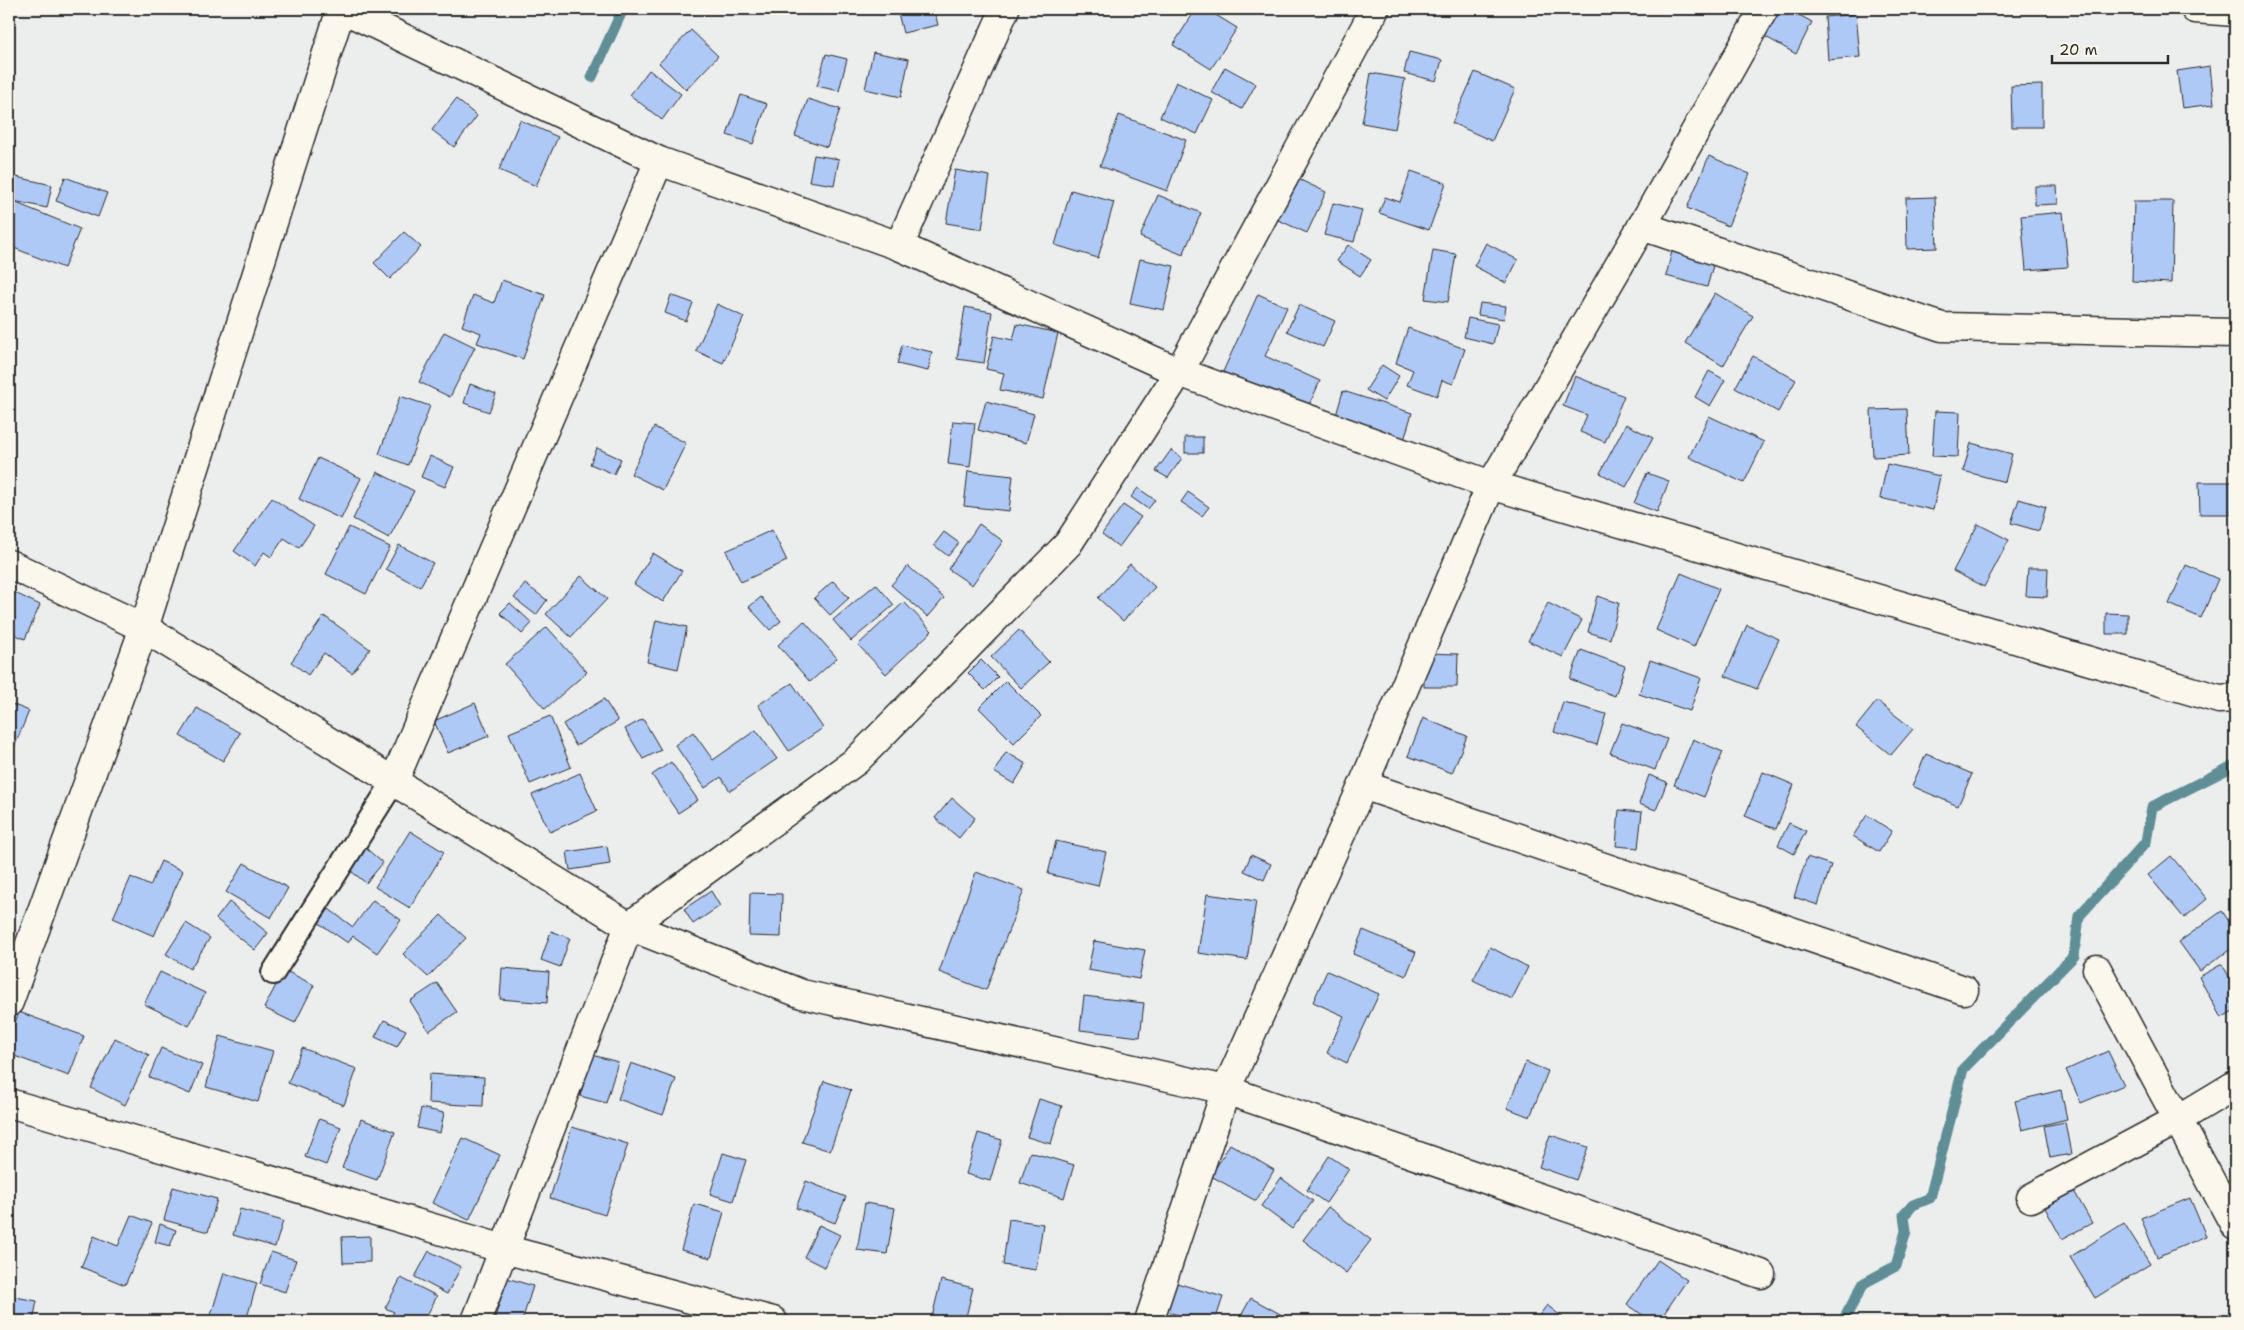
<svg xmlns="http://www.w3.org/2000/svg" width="2244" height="1330" viewBox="0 0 2244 1330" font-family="'Shantell Sans',sans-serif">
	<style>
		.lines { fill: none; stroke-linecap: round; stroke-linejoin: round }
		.stream { stroke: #5f8e96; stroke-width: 11 }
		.building { fill: #afc9f7; stroke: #2b2b2b }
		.lane-casing { stroke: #2b2b2b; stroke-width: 26 }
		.street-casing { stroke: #2b2b2b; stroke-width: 31 }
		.secondary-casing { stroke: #2b2b2b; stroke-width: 31 }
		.lane { stroke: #fbf7ec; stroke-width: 22 }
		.street { stroke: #fbf7ec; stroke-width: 28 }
		.secondary { stroke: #fbf7ec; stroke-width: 28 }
	</style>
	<rect width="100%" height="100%" fill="#eceeee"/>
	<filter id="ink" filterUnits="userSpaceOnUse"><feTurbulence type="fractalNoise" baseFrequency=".02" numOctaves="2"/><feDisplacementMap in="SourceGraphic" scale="10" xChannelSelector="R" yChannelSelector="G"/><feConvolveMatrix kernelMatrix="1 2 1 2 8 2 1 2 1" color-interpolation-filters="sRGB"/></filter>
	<g filter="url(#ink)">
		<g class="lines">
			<!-- stream -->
			<g class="stream">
				<polyline points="592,77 623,9"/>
				<polyline points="1843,1321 1864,1283 1896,1266 1906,1231 1904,1215 1913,1205 1930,1198 1963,1069 2074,956 2079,916 2146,842 2152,807 2235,765"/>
			</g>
		</g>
		<!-- building -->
		<g class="building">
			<polygon points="897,9 934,9 938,25 903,33"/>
			<polygon points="1196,9 1206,9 1237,28 1211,69 1173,45"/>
			<polygon points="1773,9 1788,9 1812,22 1796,54 1759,33"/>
			<polygon points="1856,14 1860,57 1828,60 1825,17"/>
			<polygon points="691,30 718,56 686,90 659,63"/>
			<polygon points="873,52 909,59 901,97 865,89"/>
			<polygon points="1409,52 1442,60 1436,81 1404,73"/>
			<polygon points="826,54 847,59 839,91 817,86"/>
			<polygon points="2210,66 2214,104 2182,108 2177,71"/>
			<polygon points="1225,67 1256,84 1242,109 1211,92"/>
			<polygon points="649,70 681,94 662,120 630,95"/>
			<polygon points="1475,72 1515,89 1492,141 1452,123"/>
			<polygon points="1371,73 1405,79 1395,129 1362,123"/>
			<polygon points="1176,82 1213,100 1197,134 1160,117"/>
			<polygon points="2042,85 2042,127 2012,127 2011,86"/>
			<polygon points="741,95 767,104 753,144 727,135"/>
			<polygon points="456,99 477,116 454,147 432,130"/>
			<polygon points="808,99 840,109 827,147 795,136"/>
			<polygon points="1119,115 1186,140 1167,191 1100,166"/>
			<polygon points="2235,119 2235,156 2230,156 2228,120"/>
			<polygon points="520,120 558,137 536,186 499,170"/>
			<polygon points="814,155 839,159 834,185 809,181"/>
			<polygon points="1709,156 1750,174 1728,226 1687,208"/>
			<polygon points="955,170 990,176 982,229 946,223"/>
			<polygon points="1411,171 1446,183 1429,230 1379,213 1385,197 1400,202"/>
			<polygon points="12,176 52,185 47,208 9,200"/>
			<polygon points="65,177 107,193 98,217 56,201"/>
			<polygon points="1296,178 1326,192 1307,233 1276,219"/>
			<polygon points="2035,186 2057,186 2058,204 2035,205"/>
			<polygon points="1071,190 1114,202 1098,258 1055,245"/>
			<polygon points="1158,195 1201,213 1183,255 1140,237"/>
			<polygon points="1935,197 1937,248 1907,249 1906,198"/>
			<polygon points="9,200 80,229 64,268 9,246"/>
			<polygon points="2134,201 2173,201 2171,283 2132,281"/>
			<polygon points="1333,203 1362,210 1354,242 1324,235"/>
			<polygon points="2063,212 2068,267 2026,270 2021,216"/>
			<polygon points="404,232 421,247 390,279 374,263"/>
			<polygon points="1486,243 1518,260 1506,283 1474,266"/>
			<polygon points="1348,245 1371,260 1360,276 1337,261"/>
			<polygon points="1433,250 1456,254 1448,302 1425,299"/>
			<polygon points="1672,251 1714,262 1707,287 1666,276"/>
			<polygon points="1140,259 1174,266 1164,310 1130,303"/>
			<polygon points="502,280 545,295 523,359 477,343 481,333 462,326 473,295 494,303"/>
			<polygon points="1715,293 1753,316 1723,366 1685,343"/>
			<polygon points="1258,294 1287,307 1265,356 1320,381 1306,412 1222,374"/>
			<polygon points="671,295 693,303 686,321 665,313"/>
			<polygon points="1480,303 1506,306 1504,319 1478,315"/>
			<polygon points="717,304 744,317 723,363 696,351"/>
			<polygon points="1299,305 1335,321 1323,347 1287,331"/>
			<polygon points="965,307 992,312 984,363 957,359"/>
			<polygon points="1468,318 1498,324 1493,344 1464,337"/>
			<polygon points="1017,324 1058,333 1043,399 1000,390 1004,373 986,369 994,336 1013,340"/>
			<polygon points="1408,328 1465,349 1453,384 1442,380 1437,396 1407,385 1413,370 1396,363"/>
			<polygon points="444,332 475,347 450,397 419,382"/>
			<polygon points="902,345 932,352 928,371 897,364"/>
			<polygon points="1753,356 1796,380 1778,412 1735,388"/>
			<polygon points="1382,365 1399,376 1384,401 1366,390"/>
			<polygon points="1709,371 1725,380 1710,406 1695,397"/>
			<polygon points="1575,376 1624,396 1605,442 1580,432 1587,415 1563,406"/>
			<polygon points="470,384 496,394 489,412 464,403"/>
			<polygon points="1343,391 1412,413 1404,440 1335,419"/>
			<polygon points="400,396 430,406 408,465 379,454"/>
			<polygon points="986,401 1034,414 1026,443 978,430"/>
			<polygon points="1907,409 1909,455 1873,457 1871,410"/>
			<polygon points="1935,411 1960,412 1958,457 1932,456"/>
			<polygon points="1709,416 1764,442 1744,483 1689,457"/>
			<polygon points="953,421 975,423 970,467 948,464"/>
			<polygon points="1626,424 1653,438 1626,487 1600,473"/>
			<polygon points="654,427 686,443 663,490 631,474"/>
			<rect x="1185" y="437" width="18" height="16"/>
			<polygon points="1971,443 2012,454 2005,482 1963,471"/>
			<polygon points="597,448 621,459 614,474 590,464"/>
			<polygon points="1171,450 1182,458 1168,478 1156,471"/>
			<polygon points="430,456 454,467 445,487 421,477"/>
			<polygon points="318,458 361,478 341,519 299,499"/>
			<polygon points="1887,464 1940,476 1933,510 1880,498"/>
			<polygon points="968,471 1013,476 1009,511 964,506"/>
			<polygon points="377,472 414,491 389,538 353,519"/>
			<polygon points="1647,473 1669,481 1657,512 1634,503"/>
			<polygon points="2199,482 2235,482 2235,514 2200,514"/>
			<polygon points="1138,488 1155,500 1148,509 1131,497"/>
			<polygon points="1188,492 1209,507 1202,516 1181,502"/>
			<polygon points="272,498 314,526 299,548 284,538 271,557 264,552 255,566 234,551"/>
			<polygon points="2019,499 2046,507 2039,531 2011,523"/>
			<polygon points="1123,505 1141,517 1119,547 1102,534"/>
			<polygon points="979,524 1003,541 972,585 948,569"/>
			<polygon points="1978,524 2009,540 1984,587 1953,571"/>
			<polygon points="349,527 390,547 366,594 326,574"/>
			<polygon points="772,530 787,561 741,582 726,551"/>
			<polygon points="944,532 959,543 948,556 934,545"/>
			<polygon points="399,545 433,563 420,587 386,569"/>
			<polygon points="653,553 682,571 663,602 634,584"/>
			<polygon points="1130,564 1155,587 1123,621 1098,598"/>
			<polygon points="2186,565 2218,579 2201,618 2169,604"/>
			<polygon points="908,566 944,598 928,617 891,585"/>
			<polygon points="2028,568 2048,568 2047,597 2026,596"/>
			<polygon points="1681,573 1719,589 1694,647 1656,630"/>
			<polygon points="581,576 607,599 571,637 546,614"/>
			<polygon points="833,581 849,598 830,615 814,598"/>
			<polygon points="525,584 547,600 536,615 514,598"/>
			<polygon points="876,584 894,605 851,641 833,620"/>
			<polygon points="9,590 40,605 25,639 9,632"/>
			<polygon points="1597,596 1619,603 1610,639 1588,632"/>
			<polygon points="761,597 781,621 770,630 749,607"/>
			<polygon points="904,602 932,631 886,674 858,645"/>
			<polygon points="510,603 532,623 522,634 500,613"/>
			<polygon points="1548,603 1582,620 1563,657 1528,641"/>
			<polygon points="2106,613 2128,614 2128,634 2106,634"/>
			<polygon points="324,616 370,649 352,673 324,653 308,675 291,662"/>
			<polygon points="656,620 687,627 678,669 647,662"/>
			<polygon points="804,621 837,658 810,682 778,645"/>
			<polygon points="1747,625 1779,639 1757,689 1725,676"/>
			<polygon points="547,627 587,672 545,709 505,664"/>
			<polygon points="1019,630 1049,662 1021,688 991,657"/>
			<polygon points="1581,650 1625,666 1615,696 1570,679"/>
			<polygon points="1424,653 1458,654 1457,687 1424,687"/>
			<polygon points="981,660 998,677 985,690 968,673"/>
			<polygon points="1650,660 1701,678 1690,711 1639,694"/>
			<polygon points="1006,681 1041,716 1014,743 979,708"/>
			<polygon points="792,683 823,728 789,751 758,705"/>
			<polygon points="604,699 618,721 576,746 563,724"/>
			<polygon points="1877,701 1913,729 1891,755 1856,727"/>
			<polygon points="1563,702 1606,714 1597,745 1554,732"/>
			<polygon points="9,703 29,711 13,750 9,749"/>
			<polygon points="475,703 489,736 448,753 434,721"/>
			<polygon points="197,708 240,733 223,761 180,736"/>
			<polygon points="550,716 571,767 530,784 509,733"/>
			<polygon points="1423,718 1467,736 1452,773 1408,756"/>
			<polygon points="643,719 661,750 643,759 625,729"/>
			<polygon points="1622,723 1667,739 1655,770 1610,753"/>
			<polygon points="756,730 777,759 730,791 721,777 705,788 675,745 693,732 713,760"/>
			<polygon points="1693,739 1723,752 1704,797 1674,785"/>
			<polygon points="1006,752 1026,764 1014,784 994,772"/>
			<polygon points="1926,754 1972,774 1958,806 1912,786"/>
			<polygon points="671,762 698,800 678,813 652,775"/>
			<polygon points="1763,772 1794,785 1776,829 1745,816"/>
			<polygon points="580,773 597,811 550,832 532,795"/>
			<polygon points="1649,775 1667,782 1656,810 1639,804"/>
			<polygon points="952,798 975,818 959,838 935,818"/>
			<polygon points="1619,810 1642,812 1638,848 1616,846"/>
			<polygon points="1867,815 1892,831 1879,852 1853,836"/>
			<polygon points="1789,823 1806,831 1794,854 1778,845"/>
			<polygon points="410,831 444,852 410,908 375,887"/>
			<polygon points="1056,841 1106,852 1098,886 1048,874"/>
			<polygon points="360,843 383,863 366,883 342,864"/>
			<polygon points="607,846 610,864 570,870 567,852"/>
			<polygon points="1251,855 1271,864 1264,880 1244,871"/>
			<polygon points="2171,856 2207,899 2184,918 2148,875"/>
			<polygon points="1807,857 1831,865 1818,905 1794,897"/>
			<polygon points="161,861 183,871 154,936 113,918 131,877 150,886"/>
			<polygon points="244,863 288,888 271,918 226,892"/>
			<polygon points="976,872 1024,890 986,990 939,972"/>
			<polygon points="711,891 720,906 693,924 684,909"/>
			<polygon points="750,893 782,894 781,937 749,936"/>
			<polygon points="1207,894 1256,901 1247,960 1198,953"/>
			<polygon points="373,900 401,920 377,953 353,936 348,943 319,923 329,909 353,927"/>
			<polygon points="229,902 268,933 255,950 216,919"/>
			<polygon points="2222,911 2235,930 2235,946 2200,971 2179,942"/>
			<polygon points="441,915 466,938 428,977 403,954"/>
			<polygon points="186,923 210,938 190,969 166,954"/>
			<polygon points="1363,930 1416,952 1406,976 1353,954"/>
			<polygon points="551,931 570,938 560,967 541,960"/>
			<polygon points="1094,941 1145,950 1139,979 1088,970"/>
			<polygon points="1490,947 1528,967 1512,999 1473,980"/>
			<polygon points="2222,964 2235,987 2235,1010 2221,1018 2199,977"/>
			<polygon points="502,968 549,972 547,1003 500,999"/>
			<polygon points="284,970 314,985 295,1023 264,1008"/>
			<polygon points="1327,971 1379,994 1347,1063 1327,1053 1344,1016 1313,1002"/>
			<polygon points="160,972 205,993 189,1026 144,1004"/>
			<polygon points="437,983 457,1012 429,1031 410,1001"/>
			<polygon points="1084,996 1144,1003 1140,1037 1080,1030"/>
			<polygon points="19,1012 84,1036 69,1076 9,1054 9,1039"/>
			<polygon points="384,1020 406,1030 397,1047 375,1037"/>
			<polygon points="220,1036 273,1051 258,1102 206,1087"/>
			<polygon points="115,1038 149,1055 125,1105 91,1088"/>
			<polygon points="161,1048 202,1065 190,1094 149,1077"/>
			<polygon points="302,1048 357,1069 344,1105 288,1083"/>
			<polygon points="2108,1051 2124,1085 2081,1103 2066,1070"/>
			<polygon points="592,1055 618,1062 606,1103 580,1096"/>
			<polygon points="1526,1062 1548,1071 1530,1117 1507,1108"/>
			<polygon points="631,1063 676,1079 663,1115 618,1099"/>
			<polygon points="429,1074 484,1077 483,1106 428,1103"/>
			<polygon points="824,1081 851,1090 830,1151 802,1142"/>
			<polygon points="2061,1090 2067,1119 2022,1130 2015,1101"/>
			<polygon points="1039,1099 1062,1106 1051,1144 1027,1137"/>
			<polygon points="421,1108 444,1113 440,1133 417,1128"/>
			<polygon points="319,1119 341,1127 326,1165 305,1157"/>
			<polygon points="361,1119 395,1132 377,1180 342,1168"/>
			<polygon points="2065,1122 2071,1154 2050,1158 2044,1126"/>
			<polygon points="572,1127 628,1144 605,1215 550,1198"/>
			<polygon points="978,1133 1002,1140 990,1181 966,1174"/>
			<polygon points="1550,1135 1588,1147 1576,1180 1539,1167"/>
			<polygon points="463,1138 500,1155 469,1220 432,1203"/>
			<polygon points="1230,1144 1274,1170 1256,1201 1211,1176"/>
			<polygon points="1030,1152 1074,1165 1064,1198 1020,1183"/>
			<polygon points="723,1153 746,1160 733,1201 710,1194"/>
			<polygon points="1329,1156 1349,1169 1326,1203 1307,1190"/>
			<polygon points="1281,1178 1313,1201 1292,1229 1261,1206"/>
			<polygon points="806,1181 846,1197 835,1223 796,1208"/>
			<polygon points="173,1187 217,1199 208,1232 164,1220"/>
			<polygon points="2074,1191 2092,1223 2062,1239 2045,1208"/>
			<polygon points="2190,1198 2206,1236 2157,1257 2141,1218"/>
			<polygon points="865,1203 895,1208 887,1254 857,1250"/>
			<polygon points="694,1204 724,1212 711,1258 681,1250"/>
			<polygon points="1328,1207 1371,1240 1346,1273 1303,1240"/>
			<polygon points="240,1209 283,1221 275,1247 233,1235"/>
			<polygon points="131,1215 152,1223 125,1285 81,1267 94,1236 118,1246"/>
			<polygon points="1009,1219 1043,1224 1036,1270 1003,1265"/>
			<polygon points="2124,1223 2150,1264 2095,1298 2070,1257"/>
			<polygon points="160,1224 176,1230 170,1246 155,1242"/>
			<polygon points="819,1225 840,1235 824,1267 804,1257"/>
			<polygon points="370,1236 370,1262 343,1263 342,1237"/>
			<polygon points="429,1251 461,1267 447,1294 415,1277"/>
			<polygon points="271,1252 296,1260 285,1292 260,1284"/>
			<polygon points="1658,1260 1687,1280 1659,1321 1651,1321 1627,1304"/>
			<polygon points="224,1273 257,1283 246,1321 209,1321"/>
			<polygon points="401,1278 437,1296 424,1321 388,1321 394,1312 385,1308"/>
			<polygon points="507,1278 533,1286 522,1321 494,1321"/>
			<polygon points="941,1280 973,1288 965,1321 931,1321"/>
			<polygon points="1170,1281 1223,1297 1215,1321 1198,1321 1161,1310"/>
			<polygon points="10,1296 37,1301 33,1321 9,1317"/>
			<polygon points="1251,1298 1282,1315 1278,1321 1238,1321"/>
			<polygon points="1547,1305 1567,1321 1535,1321"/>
		</g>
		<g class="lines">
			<defs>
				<polyline id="lane" points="273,973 394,781"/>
				<g id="street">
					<polyline points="343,9 659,161 899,246 1179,372 1491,485 2219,699 2235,698"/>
					<polyline points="2195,9 2235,12"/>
					<polyline points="1642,226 1942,327 2235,333"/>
					<polyline points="899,246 1005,9"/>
					<polyline points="9,564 144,628 629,926 802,994 1226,1090 1761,1274"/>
					<polyline points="394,781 659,161"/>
					<polyline points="1363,785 1964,990"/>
					<polyline points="2097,969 2235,1226"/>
					<polyline points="9,1002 144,628 341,9"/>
					<polyline points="9,1103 504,1249 773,1321"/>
					<polyline points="2031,1198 2177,1120 2235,1085"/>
					<polyline points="1149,1321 1226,1090 1363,785 1491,485 1642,226 1764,9"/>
				</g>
				<polyline id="secondary" points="476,1321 629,926 856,761 1068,544 1179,372 1375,9"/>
			</defs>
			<!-- lane casing -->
			<use href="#lane" class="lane-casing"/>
			<!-- street casing -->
			<use href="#street" class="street-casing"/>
			<!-- secondary casing -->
			<use href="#secondary" class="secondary-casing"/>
			<!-- lane -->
			<use href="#lane" class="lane"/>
			<!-- street -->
			<use href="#street" class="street"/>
			<!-- secondary -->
			<use href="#secondary" class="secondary"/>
		</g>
	</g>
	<!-- margin -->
	<rect width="2244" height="1330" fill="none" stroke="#fbf7ec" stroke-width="30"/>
	<rect x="15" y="15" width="2214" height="1300" fill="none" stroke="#2b2b2b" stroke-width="2" filter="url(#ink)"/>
	<!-- scale -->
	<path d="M2052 55v8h116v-8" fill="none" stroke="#2b2b2b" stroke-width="2.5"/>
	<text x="2059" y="55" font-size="15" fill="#2b2b2b" stroke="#fbf7ec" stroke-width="4" paint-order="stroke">20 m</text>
</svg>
